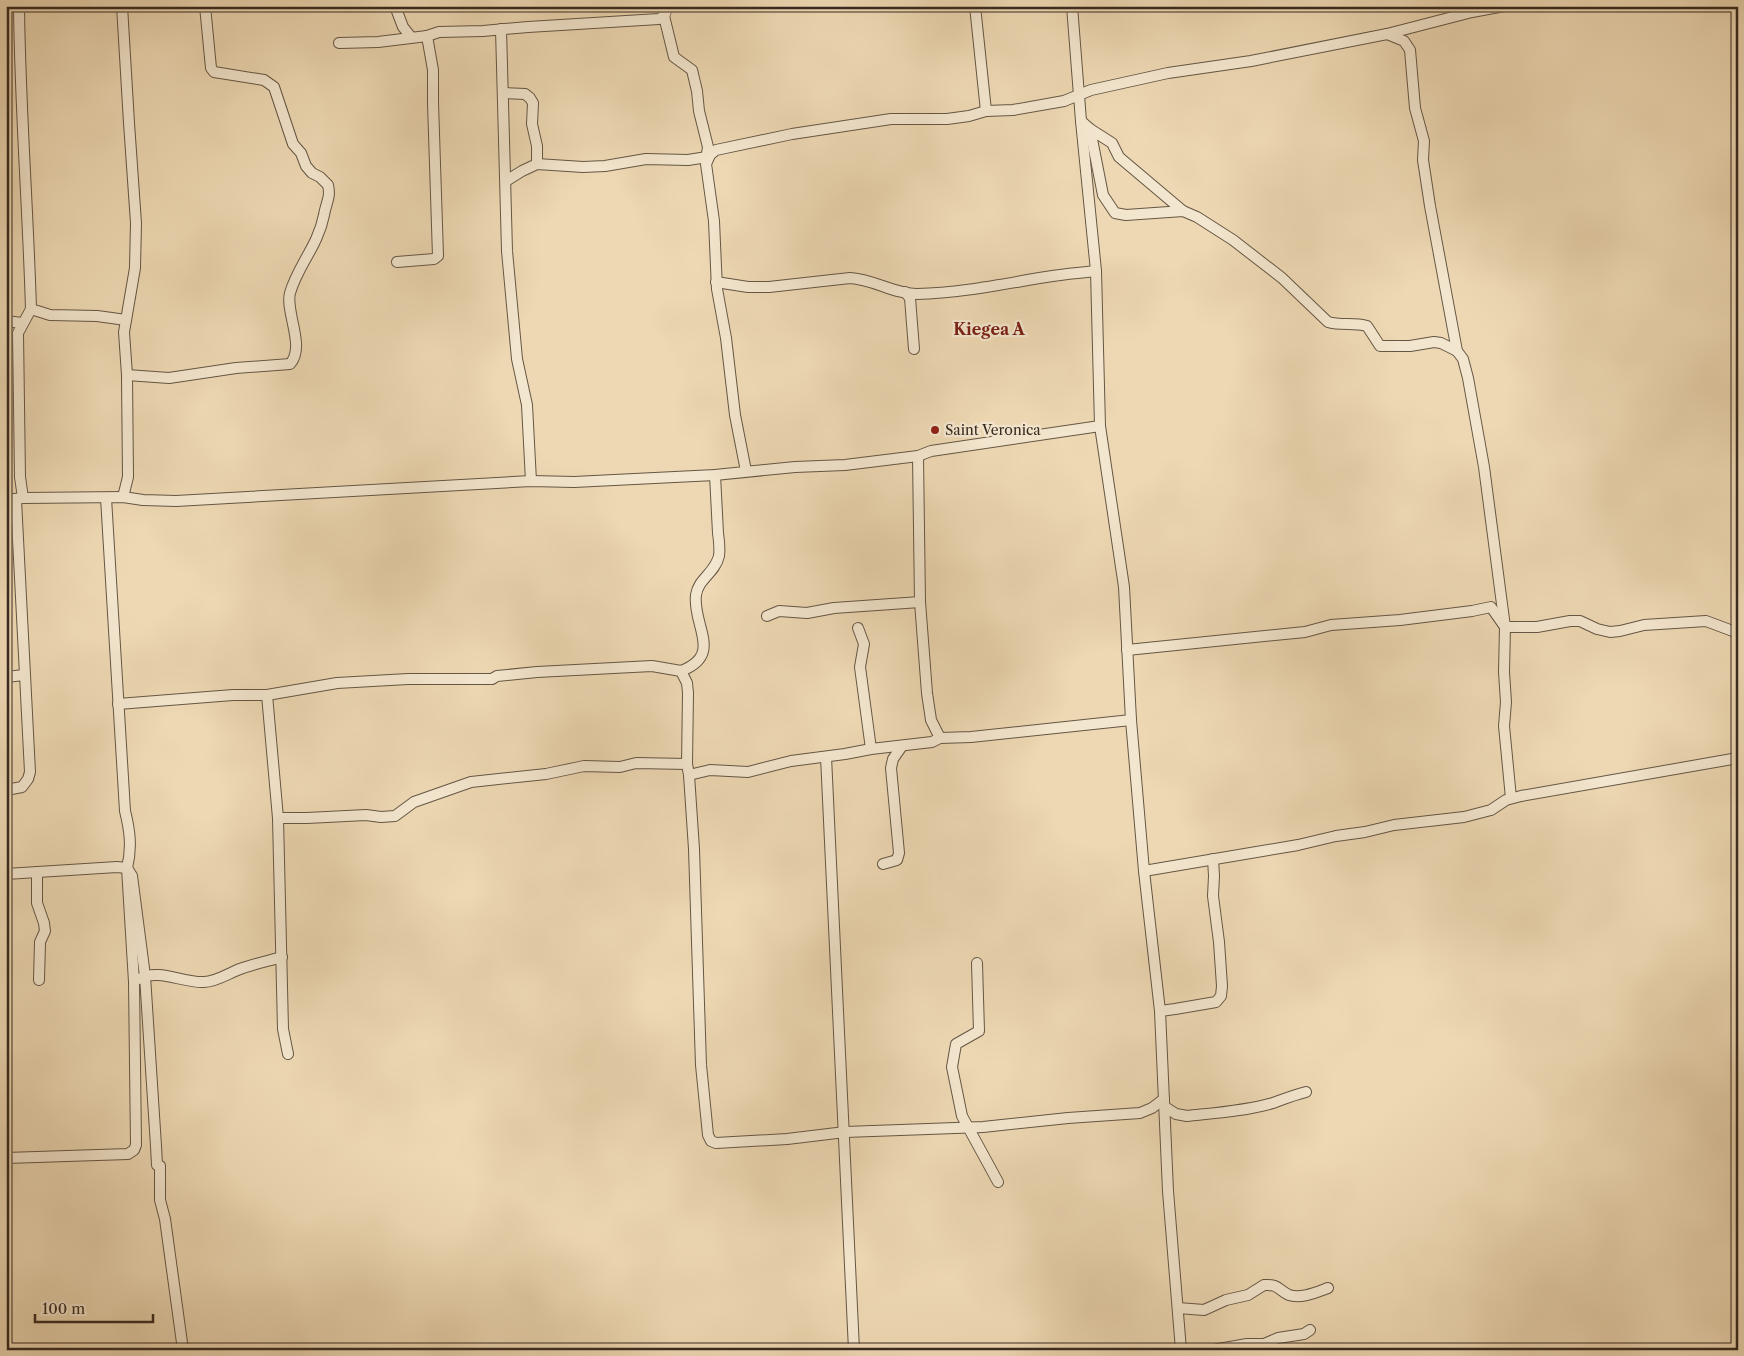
<svg xmlns="http://www.w3.org/2000/svg" width="1744" height="1356" viewBox="0 0 1744 1356" font-family="'Libre Caslon Text',serif">
	<style>
		.lines { fill: none; stroke-linecap: round; stroke-linejoin: round }
		.minor-casing { stroke: #655645; stroke-width: 12 }
		.minor { stroke: #f3e6ce; stroke-width: 10 }
		.poi-dot { fill: #8f2418; stroke: #f3e6ce; stroke-width: 2 }
		.labels { text-anchor: middle; dominant-baseline: central; stroke-width: 4.5; stroke-linejoin: round; paint-order: stroke }
		.poi-label { font-size: 14px; fill: #382a20; stroke: #f3e6ce; text-anchor: start }
		.quarter-label { font-size: 16px; font-weight: bold; fill: #7a1f14; stroke: #f3e6ce }
	</style>
	<rect width="100%" height="100%" fill="#edd8b3"/>
	<filter id="stains"><feTurbulence type="fractalNoise" baseFrequency=".004" numOctaves="4"/><feColorMatrix values="0 0 0 0 .2 0 0 0 0 .09 0 0 0 0 .02 0 0 0 .5 -.17"/></filter>
	<radialGradient id="worn" r=".72"><stop offset=".6" stop-color="#630" stop-opacity="0"/><stop offset="1" stop-color="#630" stop-opacity=".3"/></radialGradient>
	<g class="lines">
		<defs>
			<g id="minor">
				<path d="M19,6c1,101 9,202 12,303l19,6 47,1 29,4"/>
				<polyline points="122,6 129,123 136,223 135,268 124,332 127,375 128,477 123,497"/>
				<polyline points="395,6 403,27 411,37"/>
				<polyline points="975,6 986,111"/>
				<polyline points="1072,6 1081,121 1096,271 1100,426 1124,587 1131,720 1144,871 1160,1011 1168,1191 1181,1350"/>
				<polyline points="664,16 674,57 692,70 697,91 699,111 708,147 706,160"/>
				<polyline points="501,29 507,251 517,359 527,405 531,481"/>
				<polyline points="1387,34 1404,41 1410,50 1415,108 1424,141 1423,160 1430,206 1457,351 1463,359 1468,378 1484,467 1505,627 1504,672 1506,702 1504,726 1511,798"/>
				<path d="M339,43l39,-1 49,-6 12,-4 44,-1 45,-4 131,-8c6,-3 8,-6 7,-13"/>
				<polyline points="503,93 525,94 530,98 533,103 532,124 537,146 537,164"/>
				<path d="M1081,121l9,8 13,66 12,18 11,2 57,-4 14,6 36,23 49,38 46,44c13,4 26,0 39,4l13,20h30l24,-4 7,1 16,8"/>
				<polyline points="1090,129 1112,143 1119,157 1183,211"/>
				<polyline points="506,181 522,171 537,164 583,167 605,166 646,159 688,160 707,157"/>
				<polyline points="397,262 434,259 438,256 433,103 433,70 427,36"/>
				<path d="M716,282l32,5h21l81,-9c23,1 44,16 67,16 44,-1 86,-10 129,-17 17,-3 33,-4 50,-6"/>
				<polyline points="905,292 910,298 914,349"/>
				<polyline points="6,321 22,323"/>
				<path d="M127,375l42,3 67,-10 54,-4c16,-17 -5,-52 0,-71 8,-28 28,-47 34,-78 2,-13 7,-17 4,-30l-8,-8 -8,-4 -6,-7 -5,-13 -8,-9 -19,-57 -10,-7 -50,-8 -3,-4 -6,-62"/>
				<polyline points="746,471 735,415 726,338 717,289 714,221 706,164 710,155 716,150 792,134 891,119 947,119 969,116 986,111 1013,110 1064,101 1091,90 1168,73 1251,61 1387,34 1472,12 1504,6"/>
				<polyline points="23,498 20,477 18,333 31,309"/>
				<polyline points="6,500 23,498 123,497 143,500 176,501 531,481 574,482 715,475 795,467 845,465 918,456 931,451 1100,426"/>
				<polyline points="920,602 927,693 931,720 940,738"/>
				<polyline points="767,616 779,611 807,613 834,608 920,602 918,456"/>
				<polyline points="858,628 864,644 860,667 871,749"/>
				<polyline points="1127,650 1305,632 1331,625 1400,620 1472,611 1491,607 1505,627 1537,627 1570,621 1580,621 1597,629 1610,632 1620,631 1644,625 1706,621 1738,633"/>
				<path d="M681,671c43,-16 11,-46 15,-76 2,-16 19,-22 23,-39 1,-7 0,-16 -1,-23 -1,-20 -2,-39 -3,-58"/>
				<polyline points="6,677 24,675"/>
				<polyline points="267,695 278,818 283,1029 288,1054"/>
				<polyline points="118,704 233,695 267,695 337,683 408,679 492,679 497,676 537,672 652,666 681,671 687,683 688,693 687,764"/>
				<polyline points="826,757 854,1350"/>
				<polyline points="689,775 694,849 701,1065 708,1135 711,1141 716,1143 787,1139 845,1132 983,1127 1068,1118 1140,1113 1152,1108 1164,1099"/>
				<polyline points="6,790 22,787 28,779 30,772 16,500"/>
				<polyline points="278,818 307,818 366,815 381,817 395,816 414,802 471,782 546,774 584,766 620,767 636,763 687,764 689,775 710,770 748,772 791,761 845,754 871,749 932,742 940,738 971,737 1131,720"/>
				<polyline points="883,864 897,860 899,853 891,768 893,759 902,746"/>
				<polyline points="1144,871 1298,845 1336,836 1365,832 1394,825 1464,817 1491,810 1506,800 1521,796 1738,758"/>
				<polyline points="37,872 37,903 44,923 45,931 40,942 39,980"/>
				<polyline points="6,874 117,867 127,868 132,876 145,976 156,1146 157,1165 160,1166 160,1200 165,1219 183,1350"/>
				<polyline points="977,963 979,1031 956,1044 952,1067 962,1116 998,1182"/>
				<path d="M139,979c19,-11 44,4 65,3 12,0 25,-9 36,-13 14,-5 28,-8 42,-12"/>
				<polyline points="1160,1011 1175,1009 1216,1002 1221,996 1222,986 1219,942 1213,896 1214,876 1213,859"/>
				<path d="M1165,1107l11,7 11,2c28,-3 58,-5 86,-13 11,-4 21,-8 33,-11"/>
				<path d="M6,1158l122,-4 6,-4 2,-5 -2,-163 -7,-114c5,-20 3,-37 -2,-57l-19,-313"/>
				<path d="M1178,1308l26,2 22,-10 22,-5 16,-10c15,-1 14,5 25,10 12,4 28,-3 39,-7"/>
				<polyline points="1213,1350 1247,1344 1264,1344 1278,1338 1304,1334 1310,1330"/>
			</g>
		</defs>
		<!-- minor casing -->
		<use href="#minor" class="minor-casing"/>
		<!-- minor -->
		<use href="#minor" class="minor"/>
	</g>
	<!-- markers -->
	<circle class="poi-dot" cx="935" cy="430" r="5"/>
	<g class="labels">
		<!-- poi labels -->
		<g class="poi-label">
			<text x="945" y="430">Saint Veronica</text>
		</g>
		<!-- quarter labels -->
		<g class="quarter-label">
			<text x="989" y="329">Kiegea A</text>
		</g>
	</g>
	<!-- margin -->
	<rect width="1744" height="1356" fill="none" stroke="#edd8b3" stroke-width="25"/>
	<rect x="8" y="8" width="1729" height="1341" fill="none" stroke="#382a20" stroke-width="2.5"/>
	<rect x="12" y="12" width="1719" height="1331" fill="none" stroke="#382a20"/>
	<!-- scale -->
	<path d="M35 1314v8h118v-8" fill="none" stroke="#382a20" stroke-width="2.5"/>
	<text x="42" y="1314" font-size="15" fill="#382a20" stroke="#f3e6ce" stroke-width="4" paint-order="stroke">100 m</text>
	<rect width="100%" height="100%" filter="url(#stains)"/>
	<rect width="100%" height="100%" fill="url(#worn)"/>
</svg>
